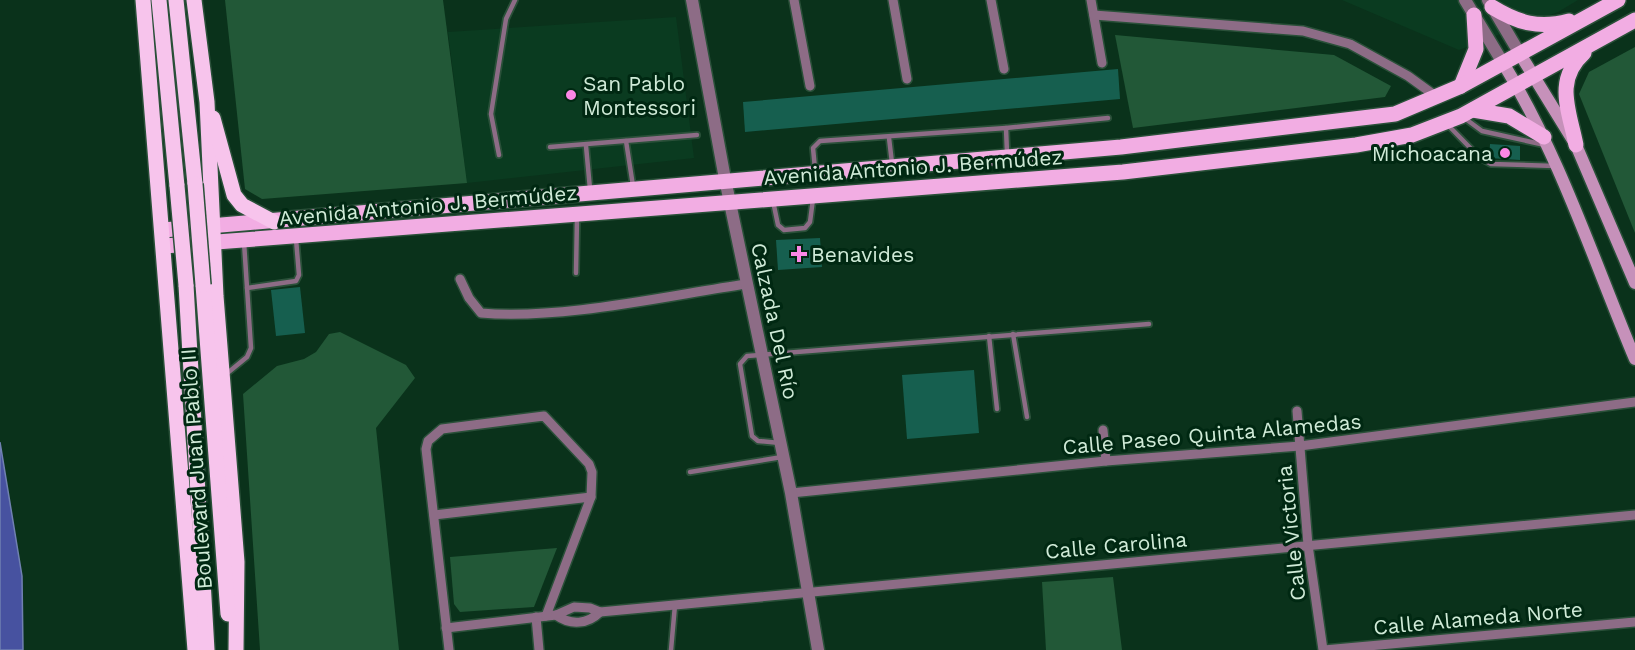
<svg xmlns="http://www.w3.org/2000/svg" width="1635" height="650" viewBox="0 0 1635 650" font-family="'Work Sans',sans-serif">
	<style>
		.built { fill: #0a3b20 }
		.green { fill: #225837 }
		.water { fill: #4752a0; stroke: #7080b1; stroke-width: 1.5 }
		.building { fill: #165f4f }
		.lines { fill: none; stroke-linecap: round; stroke-linejoin: round }
		.service-casing { stroke: #2a5039; stroke-width: 8 }
		.minor-casing { stroke: #2a5039; stroke-width: 12 }
		.tertiary-casing { stroke: #2a5039; stroke-width: 15 }
		.secondary-casing { stroke: #2a5039; stroke-width: 15 }
		.primary-casing { stroke: #2a5039; stroke-width: 18 }
		.trunk-casing { stroke: #2a5039; stroke-width: 18 }
		.service { stroke: #8d6c86; stroke-width: 4.5 }
		.minor { stroke: #8d6c86; stroke-width: 9 }
		.tertiary { stroke: #8d6c86; stroke-width: 12 }
		.secondary { stroke: #c691ba; stroke-width: 12 }
		.primary { stroke: #f2ade3; stroke-width: 15 }
		.trunk { stroke: #f7c4ec; stroke-width: 15 }
		.trunk-bridge-casing { stroke: #2a5039; stroke-width: 18; stroke-linecap: butt }
		.trunk-bridge { stroke: #f7c4ec; stroke-width: 15 }
		.poi-dot { fill: #fb87e6; stroke: #002812; stroke-width: 2 }
		.labels { text-anchor: middle; dominant-baseline: central; stroke-width: 6; stroke-linejoin: round; paint-order: stroke }
		.poi-label { font-size: 21px; fill: #d0ebd8; stroke: #002812; text-anchor: start }
		.street-label { font-size: 21px; fill: #d0ebd8; stroke: #002812 }
	</style>
	<rect width="100%" height="100%" fill="#0a321b"/>
	<!-- built -->
	<g class="built">
		<polygon points="1342,0 1578,0 1558,12 1459,50"/>
		<polygon points="676,17 694,158 467,183 448,32"/>
	</g>
	<!-- green -->
	<g class="green">
		<polygon points="225,0 443,0 467,183 262,199 245,189"/>
		<polygon points="1115,35 1334,55 1391,86 1385,97 1133,128"/>
		<polygon points="1635,47 1635,233 1579,94 1589,72"/>
		<polygon points="340,332 406,365 415,378 376,428 399,650 260,650 243,394 277,366 304,359 316,352 329,334"/>
		<polygon points="557,548 534,607 460,612 454,604 450,557"/>
		<polygon points="1113,577 1122,650 1046,650 1042,582"/>
	</g>
	<!-- water -->
	<polygon class="water" points="0,442 22,576 23,650 0,650"/>
	<!-- building -->
	<g class="building">
		<polygon points="1118,69 1120,99 745,132 743,102"/>
		<polygon points="1490,144 1520,146 1520,160 1489,158"/>
		<polygon points="820,238 822,267 778,270 776,240"/>
		<polygon points="300,287 305,333 276,336 271,290"/>
		<polygon points="974,370 979,433 907,439 902,375"/>
	</g>
	<g class="lines">
		<defs>
			<g id="service">
				<polyline points="1463,117 1482,131 1545,145"/>
				<polyline points="1447,124 1480,158 1491,164 1555,166"/>
				<polyline points="1006,128 1108,118"/>
				<polyline points="889,138 892,163"/>
				<polyline points="626,141 633,186"/>
				<polyline points="586,146 590,189"/>
				<polyline points="550,147 697,135"/>
				<polyline points="499,155 491,114 506,19 515,0"/>
				<polyline points="815,169 813,148 820,141 1006,128 1007,153"/>
				<polyline points="773,201 778,225 784,230 805,228 810,222 813,199"/>
				<polyline points="576,273 577,217"/>
				<polyline points="247,288 296,281 299,275 296,239"/>
				<polyline points="1013,334 1027,417"/>
				<polyline points="989,336 997,409"/>
				<polyline points="225,375 247,357 251,348 244,242"/>
				<polyline points="780,443 758,441 752,436 740,364 747,356 1149,324"/>
				<polyline points="690,472 782,457"/>
				<polyline points="671,650 675,605"/>
			</g>
			<g id="minor">
				<polyline points="794,0 810,86"/>
				<polyline points="893,0 907,79"/>
				<polyline points="991,0 1004,69"/>
				<polyline points="1091,0 1102,63"/>
				<polyline points="1094,15 1303,31 1350,44 1408,76 1437,97"/>
				<path d="M460,279l9,19 12,15c81,7 184,-17 265,-29"/>
				<polyline points="1297,411 1308,545 1323,650"/>
				<polyline points="1103,430 1106,461"/>
				<polyline points="791,493 1106,461 1300,446 1635,402"/>
				<polyline points="434,515 591,497"/>
				<path d="M556,615c15,11 32,9 44,-3"/>
				<polyline points="536,617 539,650"/>
				<polyline points="446,628 556,615 574,607 590,608 600,612 1635,515"/>
				<polyline points="449,650 426,449 428,441 442,429 544,416 589,464 592,472 591,497 546,616"/>
				<polyline points="1324,650 1635,622"/>
			</g>
			<g id="tertiary">
				<polyline points="692,0 725,179 791,493 818,650"/>
				<polyline points="1465,0 1503,63"/>
				<polyline points="1488,0 1520,54"/>
			</g>
			<g id="secondary">
				<polyline points="1520,54 1576,145 1635,283"/>
				<path d="M1503,63c57,93 90,196 132,296"/>
			</g>
			<g id="primary">
				<path d="M1492,7c26,16 47,22 77,14"/>
				<polyline points="1461,86 1476,49 1474,15"/>
				<polyline points="1473,110 1509,116 1544,137"/>
				<path d="M1576,145c-7,-35 -22,-65 8,-92"/>
				<polyline points="163,230 1121,147 1395,114 1461,86 1618,0"/>
				<polyline points="164,246 1123,172 1356,145 1412,135 1461,116 1635,20"/>
			</g>
			<g id="trunk">
				<polyline points="143,0 195,650"/>
				<polyline points="159,0 177,186"/>
				<polyline points="176,0 195,184"/>
				<polyline points="194,0 207,102 216,296 237,562 236,650"/>
				<polyline points="213,118 234,195 242,205 274,222"/>
				<polyline points="186,285 207,650"/>
				<polyline points="203,285 228,614"/>
			</g>
		</defs>
		<!-- service casing -->
		<use href="#service" class="service-casing"/>
		<!-- minor casing -->
		<use href="#minor" class="minor-casing"/>
		<!-- tertiary casing -->
		<use href="#tertiary" class="tertiary-casing"/>
		<!-- secondary casing -->
		<use href="#secondary" class="secondary-casing"/>
		<!-- primary casing -->
		<use href="#primary" class="primary-casing"/>
		<!-- trunk casing -->
		<use href="#trunk" class="trunk-casing"/>
		<!-- service -->
		<use href="#service" class="service"/>
		<!-- minor -->
		<use href="#minor" class="minor"/>
		<!-- tertiary -->
		<use href="#tertiary" class="tertiary"/>
		<!-- secondary -->
		<use href="#secondary" class="secondary"/>
		<!-- primary -->
		<use href="#primary" class="primary"/>
		<!-- trunk -->
		<use href="#trunk" class="trunk"/>
		<defs>
			<g id="trunk-bridge">
				<polyline points="195,184 203,285"/>
				<polyline points="177,186 186,285"/>
			</g>
		</defs>
		<!-- trunk-bridge casing -->
		<use href="#trunk-bridge" class="trunk-bridge-casing"/>
		<!-- trunk-bridge -->
		<use href="#trunk-bridge" class="trunk-bridge"/>
	</g>
	<!-- markers -->
	<g class="poi-dot">
		<circle cx="571" cy="95" r="6"/>
		<circle cx="1505" cy="153" r="6"/>
		<path d="M796 245h6v6h6v6h-6v6h-6v-6h-6v-6h6z"/>
	</g>
	<g class="labels">
		<!-- poi labels -->
		<g class="poi-label">
			<text x="583" y="83">San Pablo<tspan x="583" dy="24">Montessori</tspan></text>
			<text x="1493" y="153" text-anchor="end">Michoacana</text>
			<text x="811" y="254">Benavides</text>
		</g>
		<!-- street labels -->
		<g class="street-label">
			<text transform="translate(913 167) rotate(-4)">Avenida Antonio J. Bermúdez</text>
			<text transform="translate(428 205) rotate(-5)">Avenida Antonio J. Bermúdez</text>
			<text transform="translate(775 321) rotate(78)">Calzada Del Río</text>
			<text transform="translate(1212 434) rotate(-5)">Calle Paseo Quinta Alamedas</text>
			<text transform="translate(196 469) rotate(-94)">Boulevard Juan Pablo II</text>
			<text transform="translate(1291 533) rotate(-96)">Calle Victoria</text>
			<text transform="translate(1116 545) rotate(-5)">Calle Carolina</text>
			<text transform="translate(1478 618) rotate(-5)">Calle Alameda Norte</text>
		</g>
	</g>
</svg>
